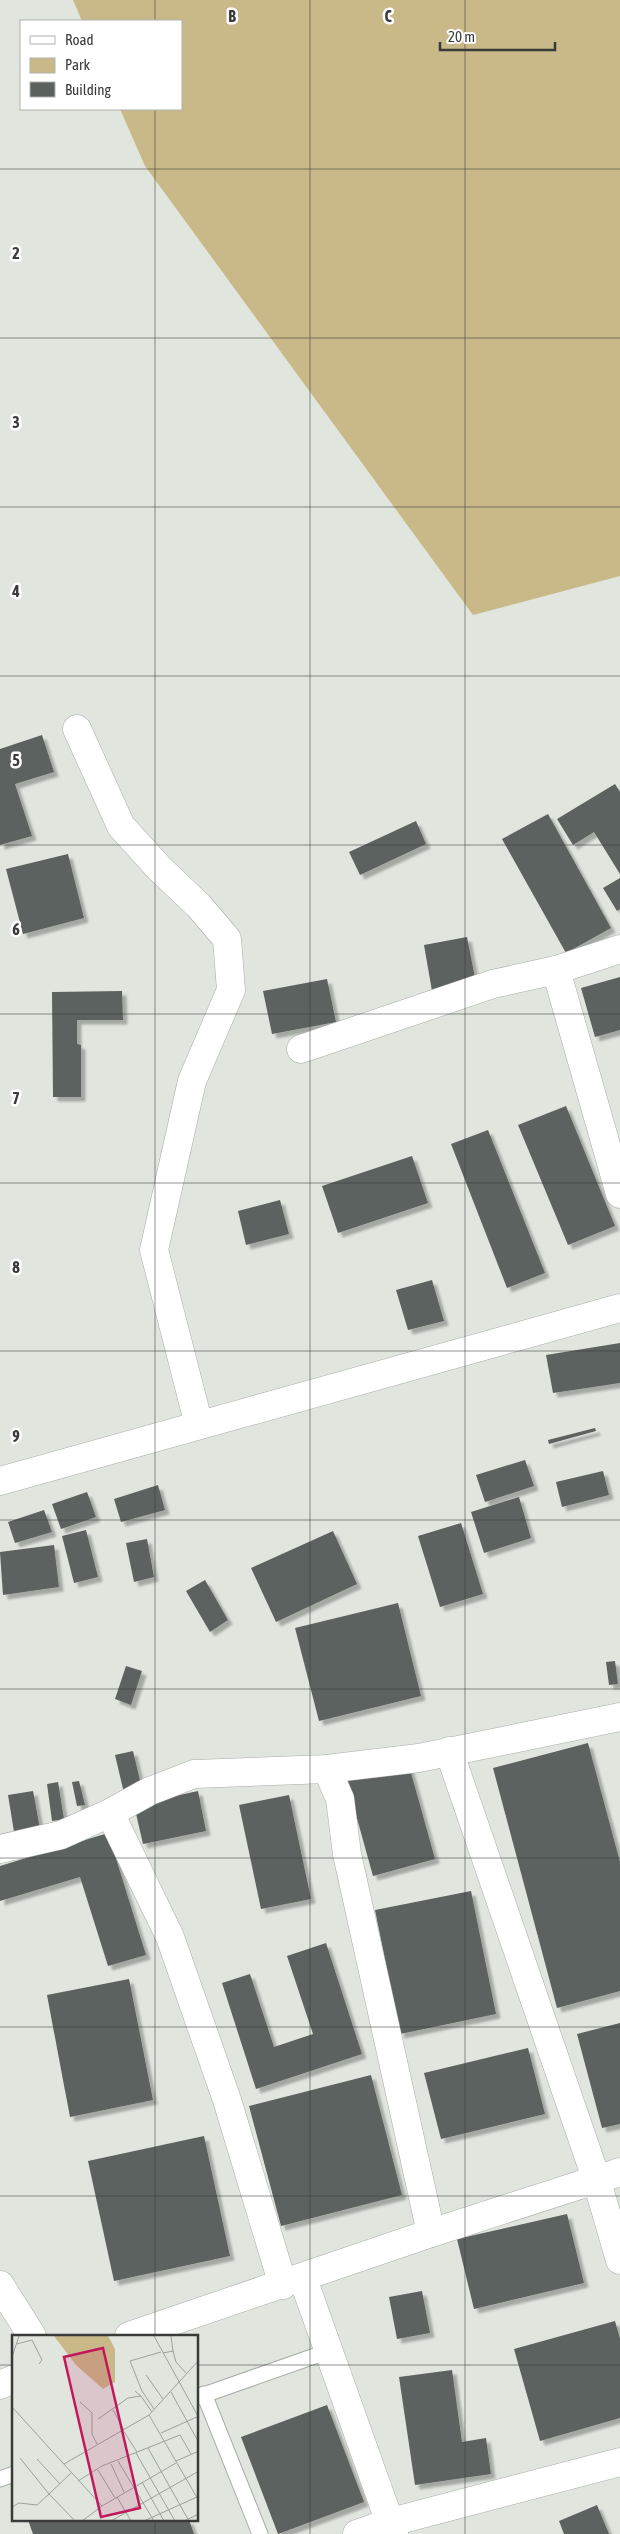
<svg xmlns="http://www.w3.org/2000/svg" width="620" height="2534" viewBox="0 0 620 2534" font-family="'Asap Condensed',sans-serif">
	<style>
		.green { fill: #c9b888 }
		.building { fill: #5b625e; filter: url(#shadow) }
		.lines { fill: none; stroke-linecap: round; stroke-linejoin: round }
		.service-casing { stroke: #a8ada6; stroke-width: 17 }
		.minor-casing { stroke: #a8ada6; stroke-width: 29 }
		.tertiary-casing { stroke: #a8ada6; stroke-width: 29 }
		.service { stroke: #fff; stroke-width: 15 }
		.minor { stroke: #fff; stroke-width: 28 }
		.tertiary { stroke: #fff; stroke-width: 28 }
		.grid { fill: none; stroke: #393b38; stroke-width: 1; stroke-opacity: 0.55 }
		.inset-road { fill: none; stroke: #9da19c; stroke-width: 1 }
		.view { fill: #c2185b; fill-opacity: 0.15; stroke: #c2185b; stroke-width: 2.5 }
		.inset-edge { fill: none; stroke: #393b38; stroke-width: 2.5 }
		.grid-label { font-size: 16px; text-anchor: middle; font-weight: bold; fill: #393b38; stroke: #fff; stroke-width: 5; stroke-linejoin: round; paint-order: stroke }
	</style>
	<defs>
		<filter id="shadow"><feDropShadow dx="4.5" dy="4.5" stdDeviation="1" flood-color="#0004"/></filter>
	</defs>
	<rect width="100%" height="100%" fill="#e0e5de"/>
	<!-- green -->
	<polygon class="green" points="73,0 620,0 620,576 473,615 145,166 120,109 181,109 181,21 82,21"/>
	<!-- building -->
	<g class="building">
		<polygon points="42,735 54,772 15,784 32,836 0,845 0,749"/>
		<polygon points="615,784 620,792 620,874 594,832 573,845 557,819"/>
		<polygon points="548,814 611,928 566,953 502,839"/>
		<polygon points="416,821 426,844 360,875 349,852"/>
		<polygon points="68,854 84,918 23,934 6,869"/>
		<polygon points="620,878 620,909 617,911 603,888"/>
		<polygon points="467,937 476,983 432,991 424,945"/>
		<polygon points="620,977 620,1030 595,1037 581,988"/>
		<polygon points="327,979 336,1022 272,1034 263,991"/>
		<polygon points="122,991 123,1020 77,1020 77,1044 81,1045 81,1097 53,1097 52,992"/>
		<polygon points="566,1106 615,1226 568,1245 518,1125"/>
		<polygon points="488,1130 545,1273 507,1288 451,1144"/>
		<polygon points="412,1156 428,1203 338,1233 322,1186"/>
		<polygon points="280,1200 289,1234 246,1245 238,1211"/>
		<polygon points="432,1280 444,1321 408,1330 396,1290"/>
		<polygon points="620,1343 620,1383 553,1393 546,1355"/>
		<polygon points="595,1428 596,1431 549,1444 548,1440"/>
		<polygon points="525,1460 534,1486 485,1502 476,1475"/>
		<polygon points="603,1471 609,1495 562,1507 556,1482"/>
		<polygon points="158,1485 165,1510 121,1522 114,1499"/>
		<polygon points="87,1492 96,1517 61,1529 52,1504"/>
		<polygon points="519,1497 531,1538 484,1553 471,1512"/>
		<polygon points="44,1510 52,1532 15,1543 8,1522"/>
		<polygon points="461,1523 483,1594 440,1607 418,1536"/>
		<polygon points="86,1530 98,1577 74,1583 62,1536"/>
		<polygon points="333,1531 357,1584 276,1622 251,1568"/>
		<polygon points="147,1539 154,1577 134,1582 126,1543"/>
		<polygon points="54,1545 59,1587 3,1595 0,1552"/>
		<polygon points="205,1580 228,1620 210,1632 186,1591"/>
		<polygon points="398,1603 421,1696 319,1721 295,1628"/>
		<polygon points="615,1661 618,1684 609,1685 606,1662"/>
		<polygon points="126,1666 142,1671 131,1705 115,1699"/>
		<polygon points="588,1743 620,1862 620,1991 557,2008 493,1768"/>
		<polygon points="133,1751 142,1789 124,1793 115,1755"/>
		<polygon points="408,1762 435,1859 373,1876 346,1779"/>
		<polygon points="79,1781 85,1805 77,1806 72,1782"/>
		<polygon points="58,1782 64,1819 52,1821 47,1784"/>
		<polygon points="33,1791 41,1834 15,1838 8,1795"/>
		<polygon points="198,1791 206,1831 143,1844 134,1805"/>
		<polygon points="289,1795 311,1899 261,1909 239,1805"/>
		<polygon points="108,1833 146,1955 108,1966 80,1877 0,1901 0,1866"/>
		<polygon points="471,1891 496,2014 400,2034 375,1910"/>
		<polygon points="326,1943 362,2054 256,2089 222,1983 250,1974 274,2047 313,2034 287,1956"/>
		<polygon points="129,1979 153,2100 70,2117 47,1995"/>
		<polygon points="620,2023 620,2124 602,2128 577,2034"/>
		<polygon points="528,2048 545,2114 441,2139 424,2073"/>
		<polygon points="371,2075 402,2195 281,2226 249,2106"/>
		<polygon points="204,2136 230,2256 114,2281 88,2161"/>
		<polygon points="567,2214 584,2283 474,2309 457,2239"/>
		<polygon points="422,2291 430,2333 397,2339 389,2297"/>
		<polygon points="615,2321 620,2339 620,2418 540,2441 514,2349"/>
		<polygon points="452,2370 462,2442 486,2438 491,2474 415,2485 399,2377"/>
		<polygon points="327,2405 364,2502 278,2534 241,2437"/>
		<polygon points="597,2505 609,2534 564,2534 559,2521"/>
		<polygon points="28,2520 189,2520 194,2534 33,2534"/>
	</g>
	<g class="lines">
		<defs>
			<g id="service">
				<polyline points="204,2394 260,2534"/>
				<polyline points="198,2397 329,2351"/>
				<polyline points="0,2479 14,2474"/>
			</g>
			<g id="minor">
				<polyline points="77,729 121,826 159,868 199,906 227,939 231,990 192,1081 154,1250 199,1425"/>
				<polyline points="556,970 620,1194"/>
				<polyline points="301,1049 493,984 556,970 620,949"/>
				<polyline points="449,1751 596,2178 620,2260"/>
				<polyline points="327,1769 340,1799 347,1854 431,2233"/>
				<polyline points="110,1813 170,1937 227,2100 283,2285"/>
				<polyline points="0,1849 61,1835 110,1813 150,1791 194,1774 327,1769 419,1758 620,1717"/>
				<polyline points="303,2279 394,2534"/>
				<polyline points="0,2285 32,2336"/>
				<polyline points="129,2336 431,2233 620,2172"/>
				<polyline points="0,2385 14,2379"/>
				<polyline points="357,2534 391,2522 620,2462"/>
			</g>
			<polyline id="tertiary" points="0,1481 620,1308"/>
		</defs>
		<!-- service casing -->
		<use href="#service" class="service-casing"/>
		<!-- minor casing -->
		<use href="#minor" class="minor-casing"/>
		<!-- tertiary casing -->
		<use href="#tertiary" class="tertiary-casing"/>
		<!-- service -->
		<use href="#service" class="service"/>
		<!-- minor -->
		<use href="#minor" class="minor"/>
		<!-- tertiary -->
		<use href="#tertiary" class="tertiary"/>
	</g>
	<!-- grid -->
	<path class="grid" d="M155,0v21M310,0v2534M465,0v2534M155,109v2227M0,169h620M0,338h620M0,507h620M0,676h620M0,845h620M0,1014h620M0,1183h620M0,1351h620M0,1520h620M0,1689h620M0,1858h620M0,2027h620M0,2196h620M0,2365h14M198,2365h422M155,2520v14"/>
	<!-- overview -->
	<g transform="translate(12 2335)">
		<rect width="186" height="186" fill="#e0e5de"/>
		<path d="M42,1h54l7,13v33l-12,7 -27,-24z" fill="#c9b888"/>
		<path class="inset-road" d="M142,1l45,82M159,1l2,15M5,9l15,-4 10,20 -3,4M151,18l10,-2 3,11 10,11M0,22l7,-21M187,25l-50,55 50,86M134,40l17,24M159,57l28,51M129,61l11,16M68,67l12,11v21l5,10M0,72l90,99 74,-43M142,74l-12,-18 -12,-30 31,-9M101,75l11,20M86,84l30,-21 13,-2 -6,-5M111,95l14,22M149,98l38,-17M136,113l41,73M124,118l39,68M8,123l29,36 22,-21M25,124l23,25M106,126l36,60M164,126l23,-10M52,129l85,-49M99,129l13,28M86,135l17,28M66,146l24,-15 78,-31 11,19M130,147l22,39M105,162l14,24M0,172l7,-4 18,2 12,-11 26,27M70,186l20,-15M99,186l88,-50M132,186l55,-25M172,186l15,-7"/>
		<path class="view" d="M91,13l37,160 -39,9 -37,-160z"/>
		<rect width="186" height="186" class="inset-edge"/>
	</g>
	<g class="grid-label">
		<text x="232" y="22">B</text>
		<text x="388" y="22">C</text>
		<text x="16" y="259">2</text>
		<text x="16" y="428">3</text>
		<text x="16" y="597">4</text>
		<text x="16" y="766">5</text>
		<text x="16" y="935">6</text>
		<text x="16" y="1104">7</text>
		<text x="16" y="1273">8</text>
		<text x="16" y="1442">9</text>
	</g>
	<!-- legend -->
	<rect x="20" y="20" width="162" height="90" fill="#ffffff" stroke="#b0b1af"/>
	<rect x="30" y="36" width="25" height="8" fill="#ffffff" stroke="#b0b1af"/>
	<text x="65" y="45" font-size="15" fill="#393b38">Road</text>
	<rect x="30" y="58" width="25" height="15" fill="#c9b888" stroke="#b0b1af"/>
	<text x="65" y="70" font-size="15" fill="#393b38">Park</text>
	<rect x="30" y="82" width="25" height="15" fill="#5b625e" stroke="#b0b1af"/>
	<text x="65" y="95" font-size="15" fill="#393b38">Building</text>
	<!-- scale -->
	<path d="M440 42v8h115v-8" fill="none" stroke="#393b38" stroke-width="2.5"/>
	<text x="448" y="42" font-size="15" fill="#393b38" stroke="#ffffff" stroke-width="4" paint-order="stroke">20 m</text>
</svg>
